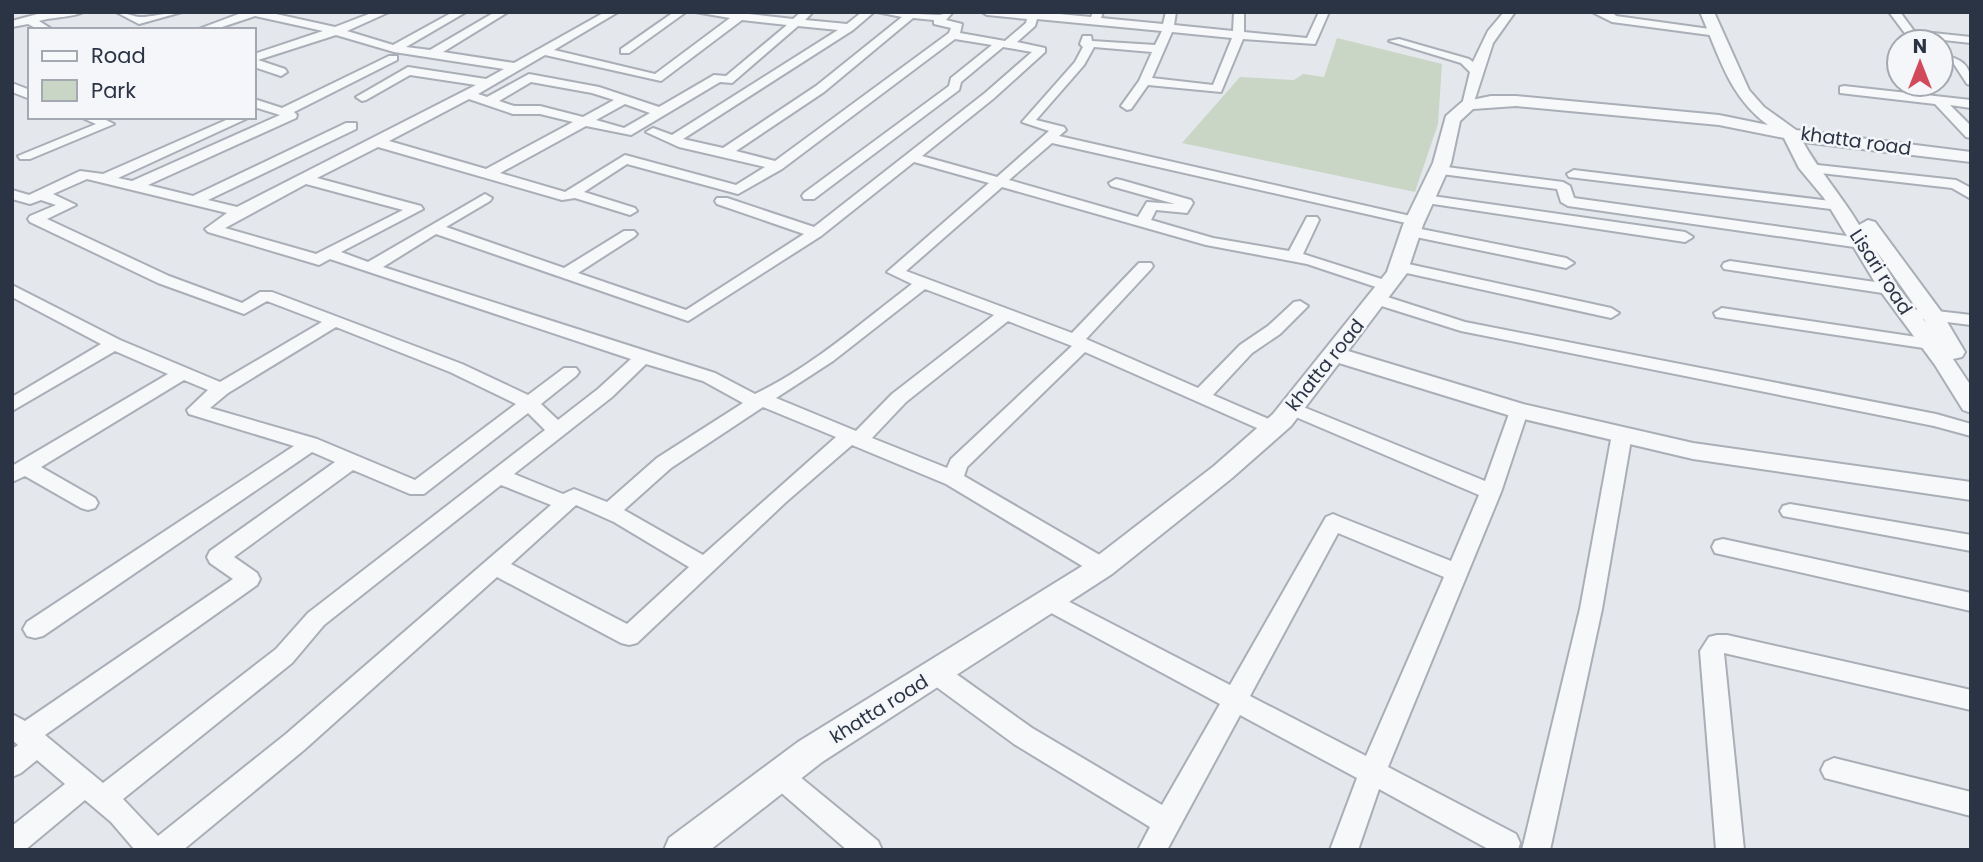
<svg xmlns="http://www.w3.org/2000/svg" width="1983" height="862" viewBox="0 0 1983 862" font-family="Poppins,sans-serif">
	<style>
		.green { fill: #c9d6c5 }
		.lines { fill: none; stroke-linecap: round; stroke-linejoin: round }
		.minor-casing { stroke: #a9aeb7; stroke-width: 4 }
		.tertiary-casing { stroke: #a9aeb7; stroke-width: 4 }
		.minor { fill: #f7f8fa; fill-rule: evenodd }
		.tertiary { fill: #f7f8fa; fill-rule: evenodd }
		.labels { text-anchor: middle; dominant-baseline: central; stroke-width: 5; stroke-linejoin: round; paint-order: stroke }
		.street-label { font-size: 19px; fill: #2b3445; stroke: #f4f6f9 }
	</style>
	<rect width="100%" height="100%" fill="#e4e7ec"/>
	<!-- green -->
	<polygon class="green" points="1337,38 1442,64 1438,124 1415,192 1182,143 1240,77 1294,80 1303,74 1324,77"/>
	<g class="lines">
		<defs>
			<g id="minor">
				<path d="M45,12h38c-8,5 -31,5 -44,9l14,9h-14l-11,-6 -16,3v-6z"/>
				<path d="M116,12c9,0 15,4 23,5 6,1 33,-5 43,-5l-43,12z"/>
				<path d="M244,12h23l68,15 39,-15h15l-42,19 46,14 60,-33h13l-60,35 24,3 65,-38h13l-65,40 71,11 91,-51h13l-64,38 101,24 75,-56 -35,-6h55l-1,2 44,5 8,-7h12l-8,8 42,4 15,-12h12l-21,18 -170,109 40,9 93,-62 86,-69 -25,-5 62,3 14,-3 -7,8 16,4 -2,9 45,8 21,-18 1,-4 -40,-4 -5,-3h56l53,5 2,-5h10l-2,6 62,6 3,-12h10l-2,13 59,6 1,-19h10v20l63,6 12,-26h10l-14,32 -72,-5 -22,53 -73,-7 -17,24 -4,1 -6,-4 18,-25 13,-29 -58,-5 -10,18 -48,55 28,7 2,3 -7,6 356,81 7,4 -7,4 -363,-82 -43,37 129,37 9,-15 28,2 -64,-18 -2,-3 7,-4 5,1 70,20 2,3 -6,10 -31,-3 -5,10 62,18 76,13 18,-34h10l2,3 -16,34 91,29 2,3 -8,5 -81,-27 -101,-19 -204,-58 -96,84 166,62 67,-70h12l2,3 -2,3 -65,70 112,49 42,-43 28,-19 26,-24 6,-1 8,5 -28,28 -28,19 -39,42 67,29 3,4 -3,4h-14l-181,-80 -118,115 -3,9 146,85 3,6 -3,6 -8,2 -8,-2 -148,-89 -94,-39 -66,57 -149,141 -8,2 -8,-2 -124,-66 -193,173 -121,100h-48l-24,-28 -26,-22 -60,50h-13v-24l53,-42 -28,-24 -16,13 -9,4v-28l6,-4 -6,-5v-26l13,7 208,-142 -23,-16 -3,-6 3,-6 125,-89 -23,-10 -269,184 -8,2 -8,-2 -4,-7 4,-7 267,-176 -105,-32 -2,-4 21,-20 -24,-10 -143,87 54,31 3,5 -3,5 -7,2 -7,-2 -56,-32 -13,6v-16l156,-92 -53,-23 -103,60v-14l89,-53 -89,-47v-12l108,55 100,42 102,-60 -55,-21 -23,13 -86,-31 -128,-61 -2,-3 2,-3 26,-11 -15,-5 -11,4 -18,-5v-9l17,5 51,-24 23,3 130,-57 15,1 -130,60 14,3 148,-66 -26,-8v-8l28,9 107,-52h8v4l-103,52 3,3 -1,3 -148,67 45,11 153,-73h10v6l-148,71 29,7 239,-122 -66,-10 -44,25 -4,1 -6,-4 52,-30 78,12 18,-10 -110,-17 -58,-17 -78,25 27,9 2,3 -6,4 -27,-9v-13l69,-23 -68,-15 -42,14h-17zM913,18l21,2v4l17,4 -2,5 -174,128 -39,-10 88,-59zM1037,19l125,12 -7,14 -63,-4 -1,-5h-8l-3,8 3,3 -8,15 -53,60 27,9 -52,46 -75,-21 71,-57 52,-47v-4l-28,-6 18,-16zM742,20l45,5 -61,51 -12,-1 -55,32 -60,-20 -70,-13 -42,23 -9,-3 67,-39 116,26zM798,26l40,4 -166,105 -19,-7 -7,4 33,15 86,20 -29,18 -111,-30 -60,37 -65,-19 86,-47 45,9 89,-53 12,1zM1172,32l60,6 -19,47 -61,-7zM955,39l37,6 -41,33 -2,8 -145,107 -2,3 2,3h10l145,-109 2,-8 42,-35 29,5 -47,41 -171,134 -87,-29h-10l-2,3 2,3 87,30 -118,76 -108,-37 56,-36 3,-3 -3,-3h-10l-60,37 -118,-41 44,-26 2,-3 -7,-4 -117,68 -27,-10 82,-43 -2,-3 -104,-28 61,-31 184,53 13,-2 55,17 7,-4 -2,-3 -51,-16 43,-28 111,30 44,-25zM531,82l61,11 22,7 -31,17 -43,-11h-26l-15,-5zM469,99l44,15h27l33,8 -87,47 -97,-28zM625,104l25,9 -26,15 -28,-8zM914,162l75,21 -102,89 25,12c-50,38 -100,83 -157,110l-40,-21 -332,-106 53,-33 252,87 133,-85zM87,179l140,34 -22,16 3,3 111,33 11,-6 301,100 -33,30 -40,31 -17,-16 35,-28 3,-4 -3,-4h-12l-36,27 -66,-31 -190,-72h-12l-18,11 -73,-27 -122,-57 29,-14 -23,-11zM306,184l97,26 -87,44 -91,-26zM925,289l69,26 -102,79 -36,37 -80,-33 57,-37zM1008,321l64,25 -121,113 -4,9 -75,-30 34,-36zM336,327l114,45 66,32 -101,76 -98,-41 -107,-31 18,-15zM646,364l57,17 40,22 -86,55 -50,44 -33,-13 -11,5 -49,-20 98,-77zM763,407l73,30 -133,118 -79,-45 47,-42zM528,413l17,17 -237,183 -32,36 -173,134 -58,-48 212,-150 3,-6 -3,-6 -23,-16 119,-87 57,24h14zM501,485l50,20 -265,229 -128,102 -35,-37 169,-136 32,-38zM576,505l38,17 75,45 -62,57 -116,-60z"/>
				<polygon points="674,12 686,12 629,53 621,53 621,49"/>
				<polygon points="1504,12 1515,12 1493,43 1472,108 1468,109 1462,105 1470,72 1461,63 1389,41 1399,39 1469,59 1473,62 1488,31"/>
				<polygon points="1592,12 1612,12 1616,16 1717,30 1723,33 1717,36 1612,22"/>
				<polygon points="1889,12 1900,12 1914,31 1971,37 1971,43 1907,36"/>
				<path d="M1941,54c19,5 30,9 30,31l-4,-1 -13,-20 -13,-3z"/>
				<polygon points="12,83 30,90 30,99 12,92"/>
				<polygon points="1844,86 1971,100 1971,108 1950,105 1971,126 1971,138 1966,137 1935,104 1840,93 1840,87"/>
				<polygon points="80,117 100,117 114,124 30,159 20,159 18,156 96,124"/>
				<polygon points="1808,164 1956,180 1971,188 1971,199 1952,188 1803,171 1801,168"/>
				<polygon points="1439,166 1563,182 1570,186 1574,198 1861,238 1869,243 1861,248 1568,206 1561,202 1557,189 1434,173 1432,170"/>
				<polygon points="1574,170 1839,202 1846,206 1839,210 1569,177 1567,174"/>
				<polygon points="1425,195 1685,232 1693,237 1685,242 1420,202 1418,199 1420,196"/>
				<polygon points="1411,227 1566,258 1574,263 1566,268 1406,235 1403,232"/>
				<polygon points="1730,261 1889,284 1897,289 1889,294 1724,269 1722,266 1724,263"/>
				<polygon points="1399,262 1611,308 1619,313 1611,318 1393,270 1391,267"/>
				<polygon points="1378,294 1465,322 1936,414 1971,424 1971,436 1934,426 1461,331 1372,303 1370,299 1372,295"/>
				<polygon points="1722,308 1930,339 1939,344 1930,349 1716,317 1714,313"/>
				<polygon points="1920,309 1971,315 1971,325 1914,318 1912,314 1914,310"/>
				<path d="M1291,402l194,79 25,-70 2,-4h14l2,4 -27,81 -113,275 128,67 4,9 -2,7h-28l-111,-61 -21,61h-28l27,-72 -117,-63 -73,135h-29l12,-23 -136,-83 -87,-64 -3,-7 3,-7 9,-3 9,3 87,62 130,77 58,-101 -178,-96 -3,-6 3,-6 8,-3 8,3 172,89 96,-168 7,-3 7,3 111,44 28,-66 -195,-83 -2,-4zM1338,533l106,44 -78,179 -116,-60z"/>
				<polygon points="1622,428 1629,430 1632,434 1602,609 1550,850 1522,850 1580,609 1612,434 1615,430"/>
				<polygon points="1790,504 1971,535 1971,551 1783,516 1780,511 1783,506"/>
				<polygon points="1723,539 1971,593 1971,611 1715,553 1712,547 1715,541"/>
				<polygon points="1717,635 1727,635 1971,690 1971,710 1724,653 1744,850 1716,850 1700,651 1709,637"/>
				<polygon points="1834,758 1971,792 1971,816 1825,778 1821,770 1825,762"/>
				<polygon points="779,763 788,767 878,841 882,850 847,850 770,783 766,775 770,767"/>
			</g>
			<path id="tertiary" d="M1700,12h14l35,78 15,17 32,23 175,22v10l-168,-20c16,29 39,54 56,83l9,-5 7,2 65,88 25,42 -3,5 -9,2 18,27v27l-8,-3 -28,-45 -56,-76 -55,-91 -25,-30 -15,-30 -65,-13 -203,-19 -43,3 -13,12 -9,42 -28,62 -16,48 -59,78 175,53 170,39 278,39v18l-278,-41 -182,-43 -172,-53 -48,63 -59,52 -120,96 -290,188 -112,88h-46l5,-12 129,-96 294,-182 122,-94 59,-52 114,-142 16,-47 30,-62 13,-47 16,-14 29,-6h25l203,19 49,10c-39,-28 -49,-70 -68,-113zM1875,249l47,67 4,7 -28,-36z"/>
		</defs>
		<!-- minor casing -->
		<use href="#minor" class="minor-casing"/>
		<!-- tertiary casing -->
		<use href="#tertiary" class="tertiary-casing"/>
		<!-- minor -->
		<use href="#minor" class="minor"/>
		<!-- tertiary -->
		<use href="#tertiary" class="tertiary"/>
	</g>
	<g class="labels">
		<!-- street labels -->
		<g class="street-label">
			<text transform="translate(1856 141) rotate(8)">khatta road</text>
			<text transform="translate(1881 272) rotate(57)">Lisari road</text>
			<text transform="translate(1325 365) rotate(-51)">khatta road</text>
			<text transform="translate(879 709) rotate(-32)">khatta road</text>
		</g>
	</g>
	<!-- border -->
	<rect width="1983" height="862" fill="none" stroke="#2b3445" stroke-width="28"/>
	<!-- legend -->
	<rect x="28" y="28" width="228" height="91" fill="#f4f6f9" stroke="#a4a8b1" stroke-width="2"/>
	<rect x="42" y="51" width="35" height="10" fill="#f7f8fa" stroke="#a4a8b1" stroke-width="2"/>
	<text x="91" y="63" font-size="21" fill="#2b3445">Road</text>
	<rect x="42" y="80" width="35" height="21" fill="#c9d6c5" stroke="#a4a8b1" stroke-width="2"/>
	<text x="91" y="98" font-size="21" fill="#2b3445">Park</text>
	<!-- north arrow -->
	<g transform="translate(1920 63)"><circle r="33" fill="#f4f6f9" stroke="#a4a8b1" stroke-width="2"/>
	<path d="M0-5L12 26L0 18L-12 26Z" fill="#d1495b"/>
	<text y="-10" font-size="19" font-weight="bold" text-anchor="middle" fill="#2b3445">N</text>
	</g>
</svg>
